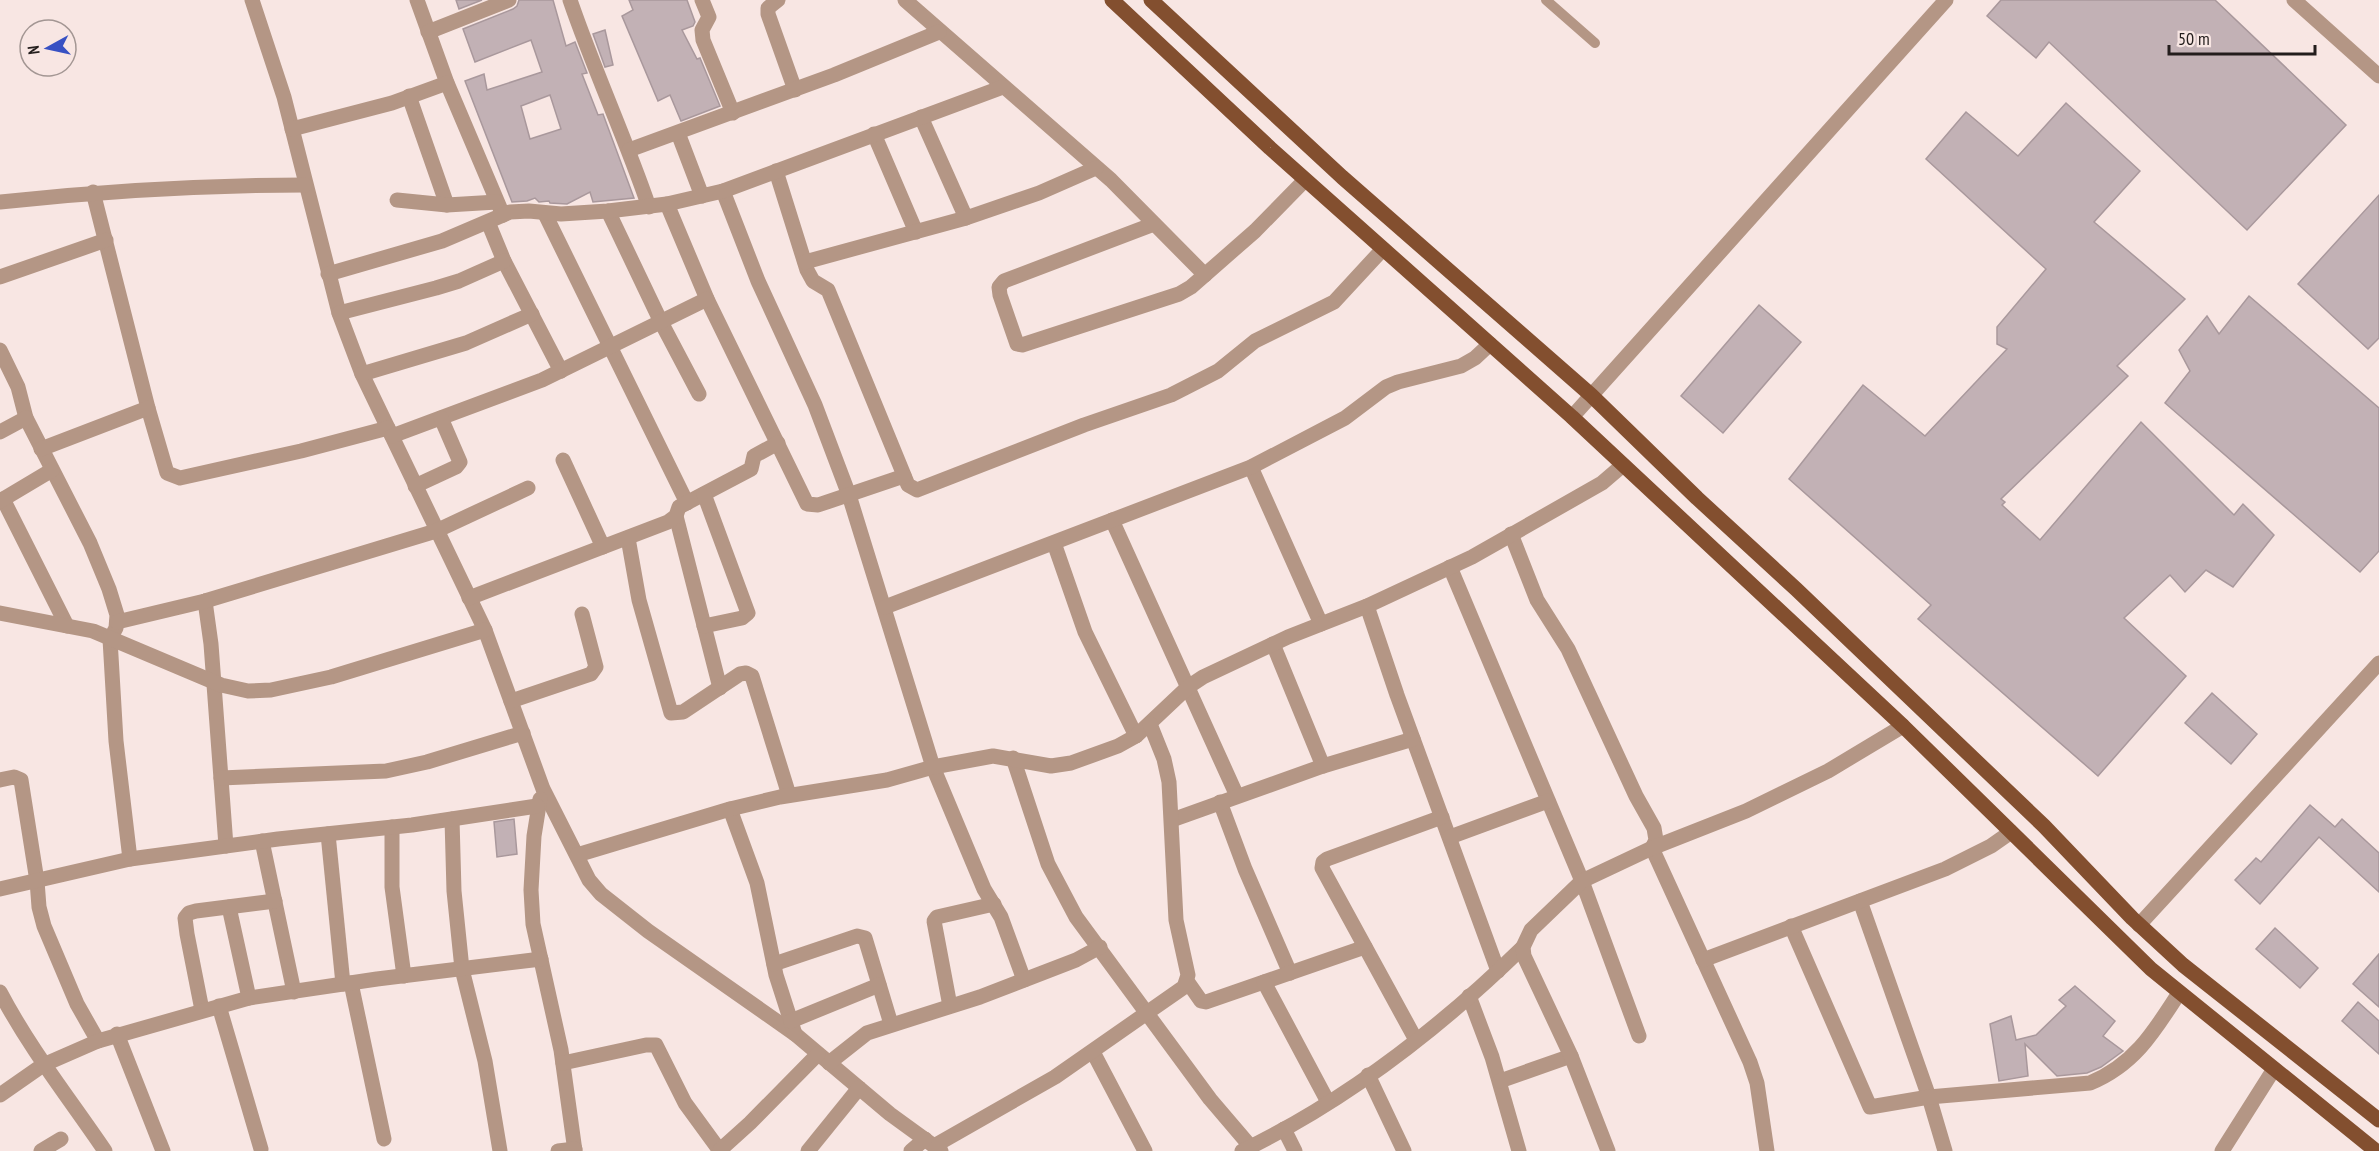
<svg xmlns="http://www.w3.org/2000/svg" width="2379" height="1151" viewBox="0 0 2379 1151" font-family="'PT Sans Narrow',sans-serif">
	<style>
		.building { fill: #c2b1b5; stroke: #a9989c; stroke-width: 1.5; fill-rule: evenodd }
		.lines { fill: none; stroke-linecap: round; stroke-linejoin: round }
		.lane { stroke: #b49685; stroke-width: 10 }
		.street { stroke: #b49685; stroke-width: 15 }
		.primary { stroke: #834f2f; stroke-width: 15 }
	</style>
	<rect width="100%" height="100%" fill="#f8e6e3"/>
	<!-- building -->
	<g class="building">
		<polygon points="456,0 482,0 459,9"/>
		<path d="M519,0h34l13,46 9,-4 12,31 -5,1 16,41 5,-1 31,84 -41,4 -3,-10 -23,12 -17,-1 -1,-2 -10,1 -4,-4 -8,3 -15,1 -47,-121 19,-7 3,16 55,-18 -11,-32 -56,22 -12,-33 50,-20 4,-3zM550,95l11,34 -31,10 -9,-33z"/>
		<polygon points="629,0 687,0 695,22 693,26 682,30 697,59 700,58 720,106 681,121 670,95 658,101 622,16 633,10"/>
		<polygon points="2001,0 2215,0 2346,125 2247,230 2049,42 2036,58 1987,16"/>
		<polygon points="605,30 613,65 605,67 593,34"/>
		<polygon points="2066,103 2140,171 2094,222 2185,299 2117,366 2128,376 2001,499 2005,502 2002,505 2040,540 2141,422 2234,515 2243,504 2274,535 2233,587 2206,570 2185,592 2170,575 2124,618 2186,676 2098,776 1918,619 1931,605 1789,479 1863,385 1925,436 2007,349 1997,344 1997,327 2046,269 1926,159 1966,112 2018,156"/>
		<polygon points="2379,195 2379,338 2368,349 2298,284"/>
		<polygon points="2249,296 2379,408 2379,551 2360,572 2165,403 2190,371 2179,350 2207,316 2219,334"/>
		<polygon points="1759,305 1801,342 1723,433 1681,396"/>
		<polygon points="2212,693 2257,734 2231,764 2185,723"/>
		<polygon points="2310,805 2335,827 2342,819 2379,853 2379,892 2319,837 2260,904 2235,880 2256,858 2261,862"/>
		<polygon points="514,819 517,854 497,857 494,822"/>
		<polygon points="2275,928 2318,968 2300,988 2256,949"/>
		<polygon points="2379,954 2379,1007 2353,984"/>
		<polygon points="2075,986 2115,1021 2103,1036 2123,1051 2101,1067 2087,1073 2057,1076 2025,1044 2028,1076 1999,1081 1990,1024 2011,1016 2016,1040 2036,1035 2066,1006 2059,1000"/>
		<polygon points="2358,1002 2379,1021 2379,1054 2342,1021"/>
	</g>
	<g class="lines">
		<!-- lane -->
		<polyline class="lane" points="1546,0 1595,43"/>
		<!-- street -->
		<g class="street">
			<polyline points="252,0 284,97 339,313 362,374 485,630 543,789 589,880 601,894 648,931 795,1034 890,1114 941,1151"/>
			<polyline points="417,0 447,83 503,215"/>
			<path d="M570,0c24,70 55,137 79,207"/>
			<polyline points="702,0 709,17 702,30 703,40 733,113"/>
			<polyline points="778,0 768,8 768,14 795,90"/>
			<polyline points="905,0 1111,180 1205,275"/>
			<polyline points="2294,0 2379,76"/>
			<polyline points="428,32 509,0"/>
			<polyline points="409,96 447,205"/>
			<polyline points="921,117 966,218"/>
			<polyline points="292,129 392,103 447,83"/>
			<polyline points="678,133 702,196"/>
			<polyline points="874,134 916,232"/>
			<polyline points="629,150 834,75 939,32"/>
			<polyline points="776,171 807,270 813,281 828,290 908,485 917,490 1084,425 1171,395 1218,371 1255,341 1334,302 1383,249"/>
			<polyline points="723,191 758,281 815,405 849,495 933,767 984,889 1001,917 1024,980"/>
			<polyline points="93,192 148,408 167,473 180,478 301,451 388,428"/>
			<polyline points="397,200 447,205 497,202"/>
			<path d="M0,202c102,-11 203,-17 305,-17"/>
			<polyline points="667,204 707,299 807,504 818,505 904,476"/>
			<polyline points="608,211 661,322 699,394"/>
			<polyline points="545,214 687,503"/>
			<polyline points="488,222 504,261 561,371"/>
			<polyline points="1154,224 1004,281 999,287 1000,295 1017,344 1022,345 1179,294 1191,287 1255,231 1305,180"/>
			<polyline points="805,262 966,218 1039,193 1096,168"/>
			<polyline points="328,274 442,241 510,212 529,211 561,214 608,211 667,204 723,191 1003,87"/>
			<polyline points="0,277 106,240"/>
			<polyline points="339,313 436,288 459,281 504,261"/>
			<polyline points="0,350 18,387 26,418 90,543 109,589 117,615 116,628 110,639 116,741 130,859"/>
			<polyline points="362,374 466,343 532,314"/>
			<polyline points="1572,417 1946,0"/>
			<polyline points="0,432 26,418"/>
			<polyline points="392,436 542,380 707,299"/>
			<polyline points="41,449 148,408"/>
			<polyline points="563,460 603,547"/>
			<polyline points="1251,467 1321,624"/>
			<polyline points="415,486 456,467 460,462 441,418"/>
			<polyline points="3,499 67,626"/>
			<polyline points="0,501 52,470"/>
			<polyline points="676,516 720,688"/>
			<polyline points="1112,520 1237,796"/>
			<polyline points="1511,534 1537,600 1568,649 1636,796 1654,828 1656,840 1652,848 1750,1062 1757,1083 1767,1151"/>
			<polyline points="628,538 639,600 671,713 683,712 740,674 746,673 752,676 789,795"/>
			<polyline points="1054,543 1085,632 1136,736"/>
			<polyline points="1450,567 1582,881 1639,1036"/>
			<polyline points="469,598 668,522 676,516 679,507 751,469 754,456 778,443"/>
			<polyline points="205,601 211,644 226,846"/>
			<polyline points="1367,606 1397,695 1498,971"/>
			<polyline points="885,607 1251,467 1345,418 1386,387 1398,382 1461,366 1475,358 1490,344"/>
			<polyline points="0,613 93,631 221,685 248,691 271,690 331,677 485,630"/>
			<polyline points="117,622 205,601 436,531 528,488"/>
			<polyline points="704,626 742,618 748,613 704,494"/>
			<polyline points="1273,644 1323,766"/>
			<polyline points="511,701 591,674 596,667 582,614"/>
			<polyline points="1013,758 1048,864 1076,917 1210,1099 1251,1147"/>
			<polyline points="221,778 386,771 427,762 523,733"/>
			<polyline points="0,780 14,777 21,780 37,881 39,907 44,926 77,1004 98,1041"/>
			<polyline points="540,799 534,836 531,890 533,924 561,1050 575,1151"/>
			<polyline points="1220,802 1245,869 1290,973"/>
			<polyline points="730,809 757,883 776,975 795,1034"/>
			<polyline points="452,819 454,891 462,969 485,1061 500,1151"/>
			<polyline points="1172,820 1323,766 1413,739"/>
			<polyline points="392,827 392,887 404,976"/>
			<polyline points="328,834 343,984"/>
			<polyline points="1450,837 1548,801"/>
			<polyline points="262,841 294,992"/>
			<polyline points="577,855 730,809 780,797 887,780 933,767 993,756 1051,766 1071,763 1118,746 1136,736 1188,687 1203,677 1288,637 1367,606 1472,557 1602,483 1623,465"/>
			<polyline points="0,889 130,859 278,839 412,825 537,806"/>
			<polyline points="1860,901 1929,1097 1945,1151"/>
			<polyline points="229,907 249,998"/>
			<polyline points="2139,925 2379,663"/>
			<path d="M1791,926l79,181 59,-10 161,-14c44,-18 64,-51 89,-90"/>
			<polyline points="1703,960 1945,869 1991,846 2011,832"/>
			<polyline points="774,964 857,936 865,938 891,1024"/>
			<polyline points="1187,981 1201,1001 1206,1002 1365,947"/>
			<polyline points="1264,982 1328,1102"/>
			<polyline points="351,983 384,1139"/>
			<path d="M0,992c30,57 69,106 105,159"/>
			<polyline points="1469,996 1492,1057 1519,1151"/>
			<polyline points="219,1006 261,1149"/>
			<polyline points="950,1006 934,921 937,917 994,904"/>
			<polyline points="202,1010 187,934 185,918 189,913 196,911 275,901"/>
			<polyline points="791,1021 879,985"/>
			<polyline points="117,1034 163,1151"/>
			<polyline points="1416,1040 1322,868 1323,862 1327,859 1442,817"/>
			<polyline points="1093,1052 1145,1151"/>
			<polyline points="563,1063 646,1045 656,1045 685,1103 720,1151"/>
			<polyline points="829,1063 867,1033 980,997 1076,960 1100,947"/>
			<polyline points="1368,1075 1404,1151"/>
			<polyline points="1500,1081 1571,1056"/>
			<polyline points="0,1095 43,1065 98,1041 249,998 377,979 541,959"/>
			<polyline points="1284,1129 1295,1151"/>
			<polyline points="934,1146 1055,1077 1184,987 1188,975 1176,920 1169,782 1164,759 1150,724"/>
			<polyline points="720,1150 750,1123 818,1054"/>
			<polyline points="41,1151 61,1139"/>
			<polyline points="558,1151 575,1149"/>
			<polyline points="808,1151 859,1088"/>
			<polyline points="911,1151 925,1139"/>
			<path d="M1242,1151c104,-50 199,-124 281,-204"/>
			<polyline points="1608,1151 1571,1056 1524,956 1523,947 1531,930 1582,881 1652,848 1746,811 1828,771 1903,726"/>
			<polyline points="2222,1151 2274,1069"/>
		</g>
		<!-- primary -->
		<g class="primary">
			<polyline points="1112,0 1270,148 1572,417 1903,726 2151,969 2376,1151"/>
			<polyline points="1151,0 1342,177 1591,395 1697,498 1796,589 2044,826 2132,918 2183,965 2379,1120"/>
		</g>
	</g>
	<!-- north arrow -->
	<g transform="translate(48 48) rotate(262)"><circle r="28" fill="#f8e6e3" stroke="#a39693" stroke-width="1.5"/>
	<path d="M0-4.5L10 22L0 15L-10 22Z" fill="#3851c3"/>
	<text y="-9" font-size="16" font-weight="bold" text-anchor="middle" fill="#231d1c">N</text>
	</g>
	<!-- scale -->
	<path d="M2169 45v9h146v-9" fill="none" stroke="#231d1c" stroke-width="3"/>
	<text x="2178" y="45" font-size="18" fill="#231d1c" stroke="#f8e6e3" stroke-width="4.5" paint-order="stroke">50 m</text>
</svg>
